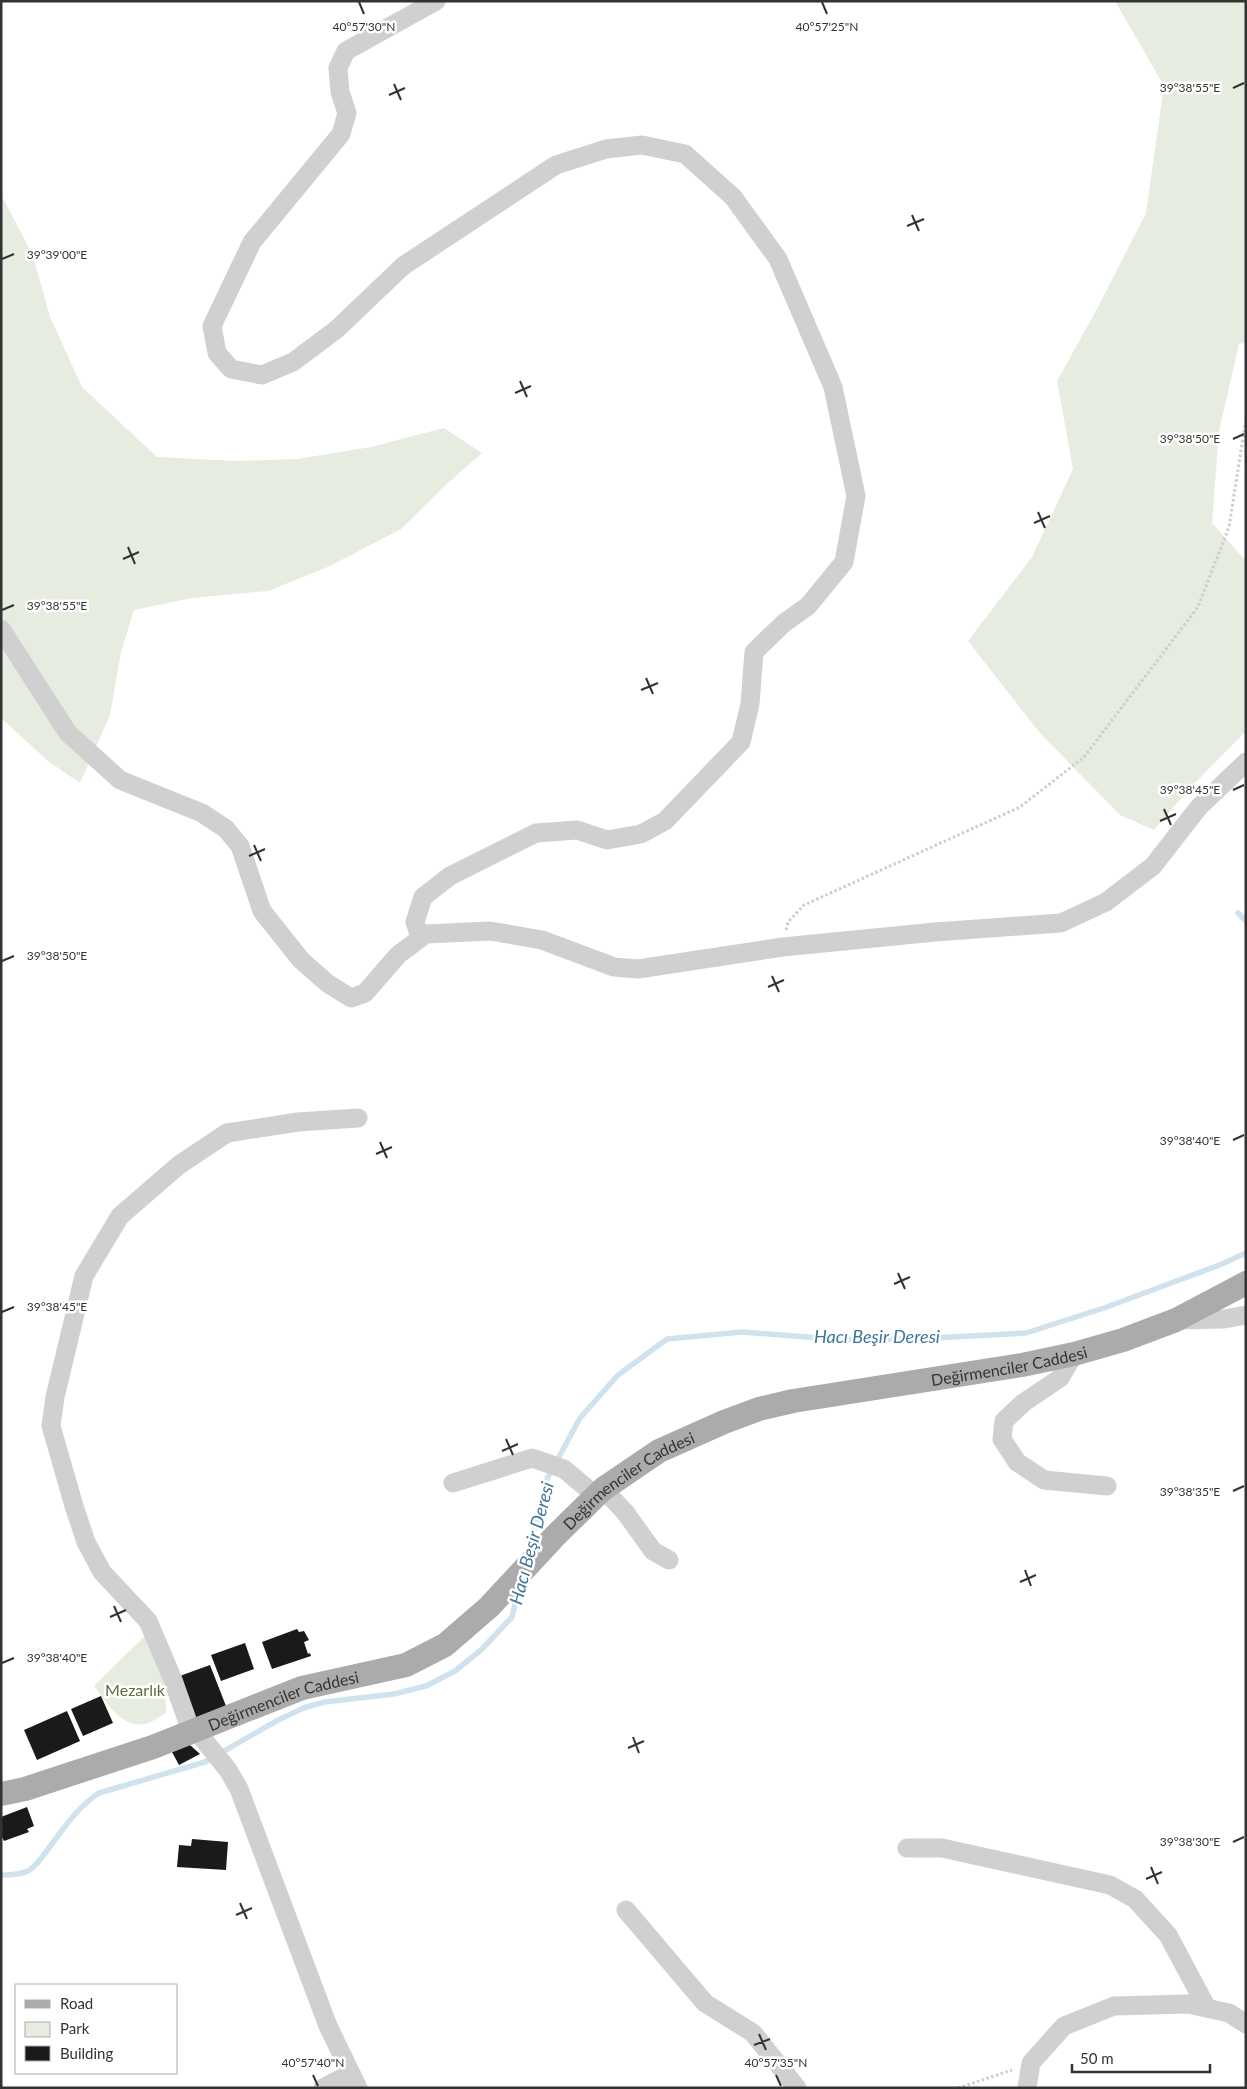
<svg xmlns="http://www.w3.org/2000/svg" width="1247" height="2089" viewBox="0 0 1247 2089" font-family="Lato,sans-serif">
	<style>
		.green { fill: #e6ecdf }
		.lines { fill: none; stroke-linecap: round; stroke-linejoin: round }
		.stream { stroke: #cfe2ee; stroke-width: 5.5 }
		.building { fill: #1a1a1a }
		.path { stroke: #cdcdcd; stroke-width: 3; stroke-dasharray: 2.5 2.5; stroke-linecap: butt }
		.minor { stroke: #d0d0d0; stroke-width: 19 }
		.major { stroke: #ababab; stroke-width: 24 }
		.ticks { fill: none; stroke: #333; stroke-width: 2 }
		.labels { text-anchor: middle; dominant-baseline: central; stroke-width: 5; stroke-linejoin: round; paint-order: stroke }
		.street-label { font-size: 16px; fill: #333; stroke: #fff }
		.park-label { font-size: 16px; fill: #56703f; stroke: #fff }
		.water-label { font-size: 18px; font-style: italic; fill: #3f7597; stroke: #fff }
		.ticks-label { font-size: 12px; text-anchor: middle; fill: #333; stroke: #fff; stroke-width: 5; stroke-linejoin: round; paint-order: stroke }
	</style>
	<rect width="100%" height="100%" fill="#fff"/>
	<!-- green -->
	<g class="green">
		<polygon points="1115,1 1246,1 1246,342 1239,344 1219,431 1212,523 1246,561 1246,731 1190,788 1154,830 1120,815 1039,732 968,641 1032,557 1073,469 1057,381 1097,309 1146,213 1164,86"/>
		<polygon points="1,199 4,200 33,256 50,317 82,387 157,457 236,461 297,459 371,447 444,428 482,453 449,482 401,529 330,566 268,591 192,598 134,610 121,652 110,715 80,783 48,761 1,718"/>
		<path d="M148,1633l17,44 1,36c-6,3 -14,10 -21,11 -24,4 -38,-21 -51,-38z"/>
	</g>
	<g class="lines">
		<!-- stream -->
		<g class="stream">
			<polyline points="1238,913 1246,921"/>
			<polyline points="528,1553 547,1479 580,1418 618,1375 667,1339 742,1332 846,1340 933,1338 1026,1333 1104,1308 1222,1264 1246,1253"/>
			<path d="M1,1875c9,0 19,0 27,-4 10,-6 16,-17 23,-26 15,-20 27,-38 48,-52l106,-31 73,-42 28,-13 19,-5 69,-8 32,-8 29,-15 26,-21 31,-33 7,-29"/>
		</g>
	</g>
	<!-- building -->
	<g class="building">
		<polygon points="297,1629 299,1632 304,1631 309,1640 304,1642 308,1654 310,1653 311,1656 272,1669 262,1642"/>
		<polygon points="245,1643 254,1669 221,1681 211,1655"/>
		<polygon points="210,1665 226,1706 193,1719 177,1677"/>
		<polygon points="101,1696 113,1723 83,1736 71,1709"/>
		<polygon points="67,1711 80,1741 37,1760 24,1730"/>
		<polygon points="190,1745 200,1754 179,1765 172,1752"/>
		<polygon points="27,1807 34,1826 27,1829 29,1832 4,1841 1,1835 1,1817"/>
		<polygon points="192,1839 228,1842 226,1870 177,1867 179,1845 191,1846"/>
	</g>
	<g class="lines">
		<!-- path -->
		<g class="path">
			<polyline points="786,930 788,922 804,905 1020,807 1084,757 1198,607 1229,527 1246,419"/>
			<polyline points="958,2088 1012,2070"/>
		</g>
		<!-- minor -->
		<g class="minor">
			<polyline points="1,629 68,733 120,780 202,813 226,829 240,846 262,911 301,960 327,983 351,998 365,993 398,955 426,934 490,931 542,940 614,967 638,969 783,947 935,932 1061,923 1106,902 1153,866 1199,807 1246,762"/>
			<polyline points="420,938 415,922 423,897 450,876 536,833 577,830 607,840 641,834 665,821 741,742 750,704 754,652 784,623 808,606 844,562 856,496 833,387 778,259 733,197 685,154 642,145 606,149 556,165 403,266 337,329 293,362 262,375 231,369 217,353 212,326 252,242 341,134 347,113 340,92 338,68 346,51 436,1"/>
			<polyline points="1177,1320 1224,1319 1246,1315"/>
			<polyline points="1074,1354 1060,1378 1023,1403 1004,1421 1002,1439 1017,1462 1044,1480 1107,1486"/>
			<polyline points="453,1483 532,1458 564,1469 596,1496"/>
			<polyline points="603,1489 625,1512 653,1551 669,1560"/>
			<polyline points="195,1729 228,1770 239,1789 328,2026 358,2088"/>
			<polyline points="191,1731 173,1680 148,1621 102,1572 86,1542 74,1506 51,1426 55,1397 84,1276 120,1216 179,1165 227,1133 298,1122 358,1118"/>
			<polyline points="907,1848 942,1848 1110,1885 1135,1899 1168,1935 1207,2008"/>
			<polyline points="626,1910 705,2003 753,2033 797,2088"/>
			<polyline points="323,2088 350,2074"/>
			<polyline points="1027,2088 1031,2063 1064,2026 1114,2006 1188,2004 1229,2013 1246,2024"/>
		</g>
		<!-- major -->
		<path class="major" id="s1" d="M1,1794l24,-5 128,-42 149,-59 104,-23 39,-20 44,-38 66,-71 48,-47 56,-38 65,-29 35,-13 34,-8 229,-36 52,-11 49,-14 53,-20 70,-37"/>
	</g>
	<!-- ticks -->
	<path class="ticks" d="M359,2l5,12M822,2l5,12M394,84l7,16M1233,88l11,-5M389,95l16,-7M912,215l7,16M907,226l17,-7M2,259l12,-5M520,381l7,16M515,393l16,-7M1233,439l11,-5M1038,512l7,16M1034,523l16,-7M128,547l7,17M123,559l16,-7M2,610l12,-5M646,678l7,16M641,690l17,-7M1233,790l11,-5M1164,809l7,16M1160,821l16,-7M254,845l7,16M249,856l16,-7M2,961l12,-5M772,976l7,16M768,987l16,-7M1233,1140l11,-5M380,1142l7,16M376,1154l16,-7M898,1273l7,16M894,1284l16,-7M2,1312l12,-5M506,1439l7,16M502,1451l16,-7M1233,1491l11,-5M1025,1570l6,16M1020,1582l16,-7M114,1606l7,16M110,1617l16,-7M2,1663l12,-5M633,1737l6,16M628,1748l16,-7M1233,1842l11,-5M1151,1867l7,17M1146,1879l16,-7M240,1903l7,16M236,1915l16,-7M759,2034l7,16M754,2045l16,-6M313,2075l5,11M776,2075l5,11"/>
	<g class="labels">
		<!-- street labels -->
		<g class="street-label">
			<text stroke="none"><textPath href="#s1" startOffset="1122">Değirmenciler Caddesi</textPath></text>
			<text stroke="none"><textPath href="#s1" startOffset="718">Değirmenciler Caddesi</textPath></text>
			<text stroke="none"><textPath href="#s1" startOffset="298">Değirmenciler Caddesi</textPath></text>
		</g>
		<!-- park labels -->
		<g class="park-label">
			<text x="135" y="1689">Mezarlık</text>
		</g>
		<!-- water labels -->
		<g class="water-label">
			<text x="877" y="1336">Hacı Beşir Deresi</text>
			<text transform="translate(531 1543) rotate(-75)">Hacı Beşir Deresi</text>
		</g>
	</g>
	<g class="ticks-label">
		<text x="364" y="31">40°57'30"N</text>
		<text x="827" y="31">40°57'25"N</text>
		<text x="1190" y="92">39°38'55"E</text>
		<text x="57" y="259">39°39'00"E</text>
		<text x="1190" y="443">39°38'50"E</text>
		<text x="57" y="610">39°38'55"E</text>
		<text x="1190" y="794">39°38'45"E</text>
		<text x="57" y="960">39°38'50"E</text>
		<text x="1190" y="1145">39°38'40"E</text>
		<text x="57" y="1311">39°38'45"E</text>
		<text x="1190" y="1496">39°38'35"E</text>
		<text x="57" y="1662">39°38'40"E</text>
		<text x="1190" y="1846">39°38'30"E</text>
		<text x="313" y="2067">40°57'40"N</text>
		<text x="776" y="2067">40°57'35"N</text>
	</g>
	<!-- border -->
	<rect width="1247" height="2089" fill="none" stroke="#333333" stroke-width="5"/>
	<!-- legend -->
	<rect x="15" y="1984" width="162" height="90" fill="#ffffff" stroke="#adadad"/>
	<rect x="25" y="2000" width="25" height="8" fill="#ababab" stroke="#adadad"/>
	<text x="60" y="2009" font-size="15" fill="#333333">Road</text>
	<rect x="25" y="2022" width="25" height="15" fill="#e6ecdf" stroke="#adadad"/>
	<text x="60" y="2034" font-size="15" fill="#333333">Park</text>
	<rect x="25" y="2046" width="25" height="15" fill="#1a1a1a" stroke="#adadad"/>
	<text x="60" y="2059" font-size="15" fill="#333333">Building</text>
	<!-- scale -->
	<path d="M1072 2064v8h138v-8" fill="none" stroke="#333333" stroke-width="2.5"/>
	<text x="1080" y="2064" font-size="15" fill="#333333" stroke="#ffffff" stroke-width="4" paint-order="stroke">50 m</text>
</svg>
